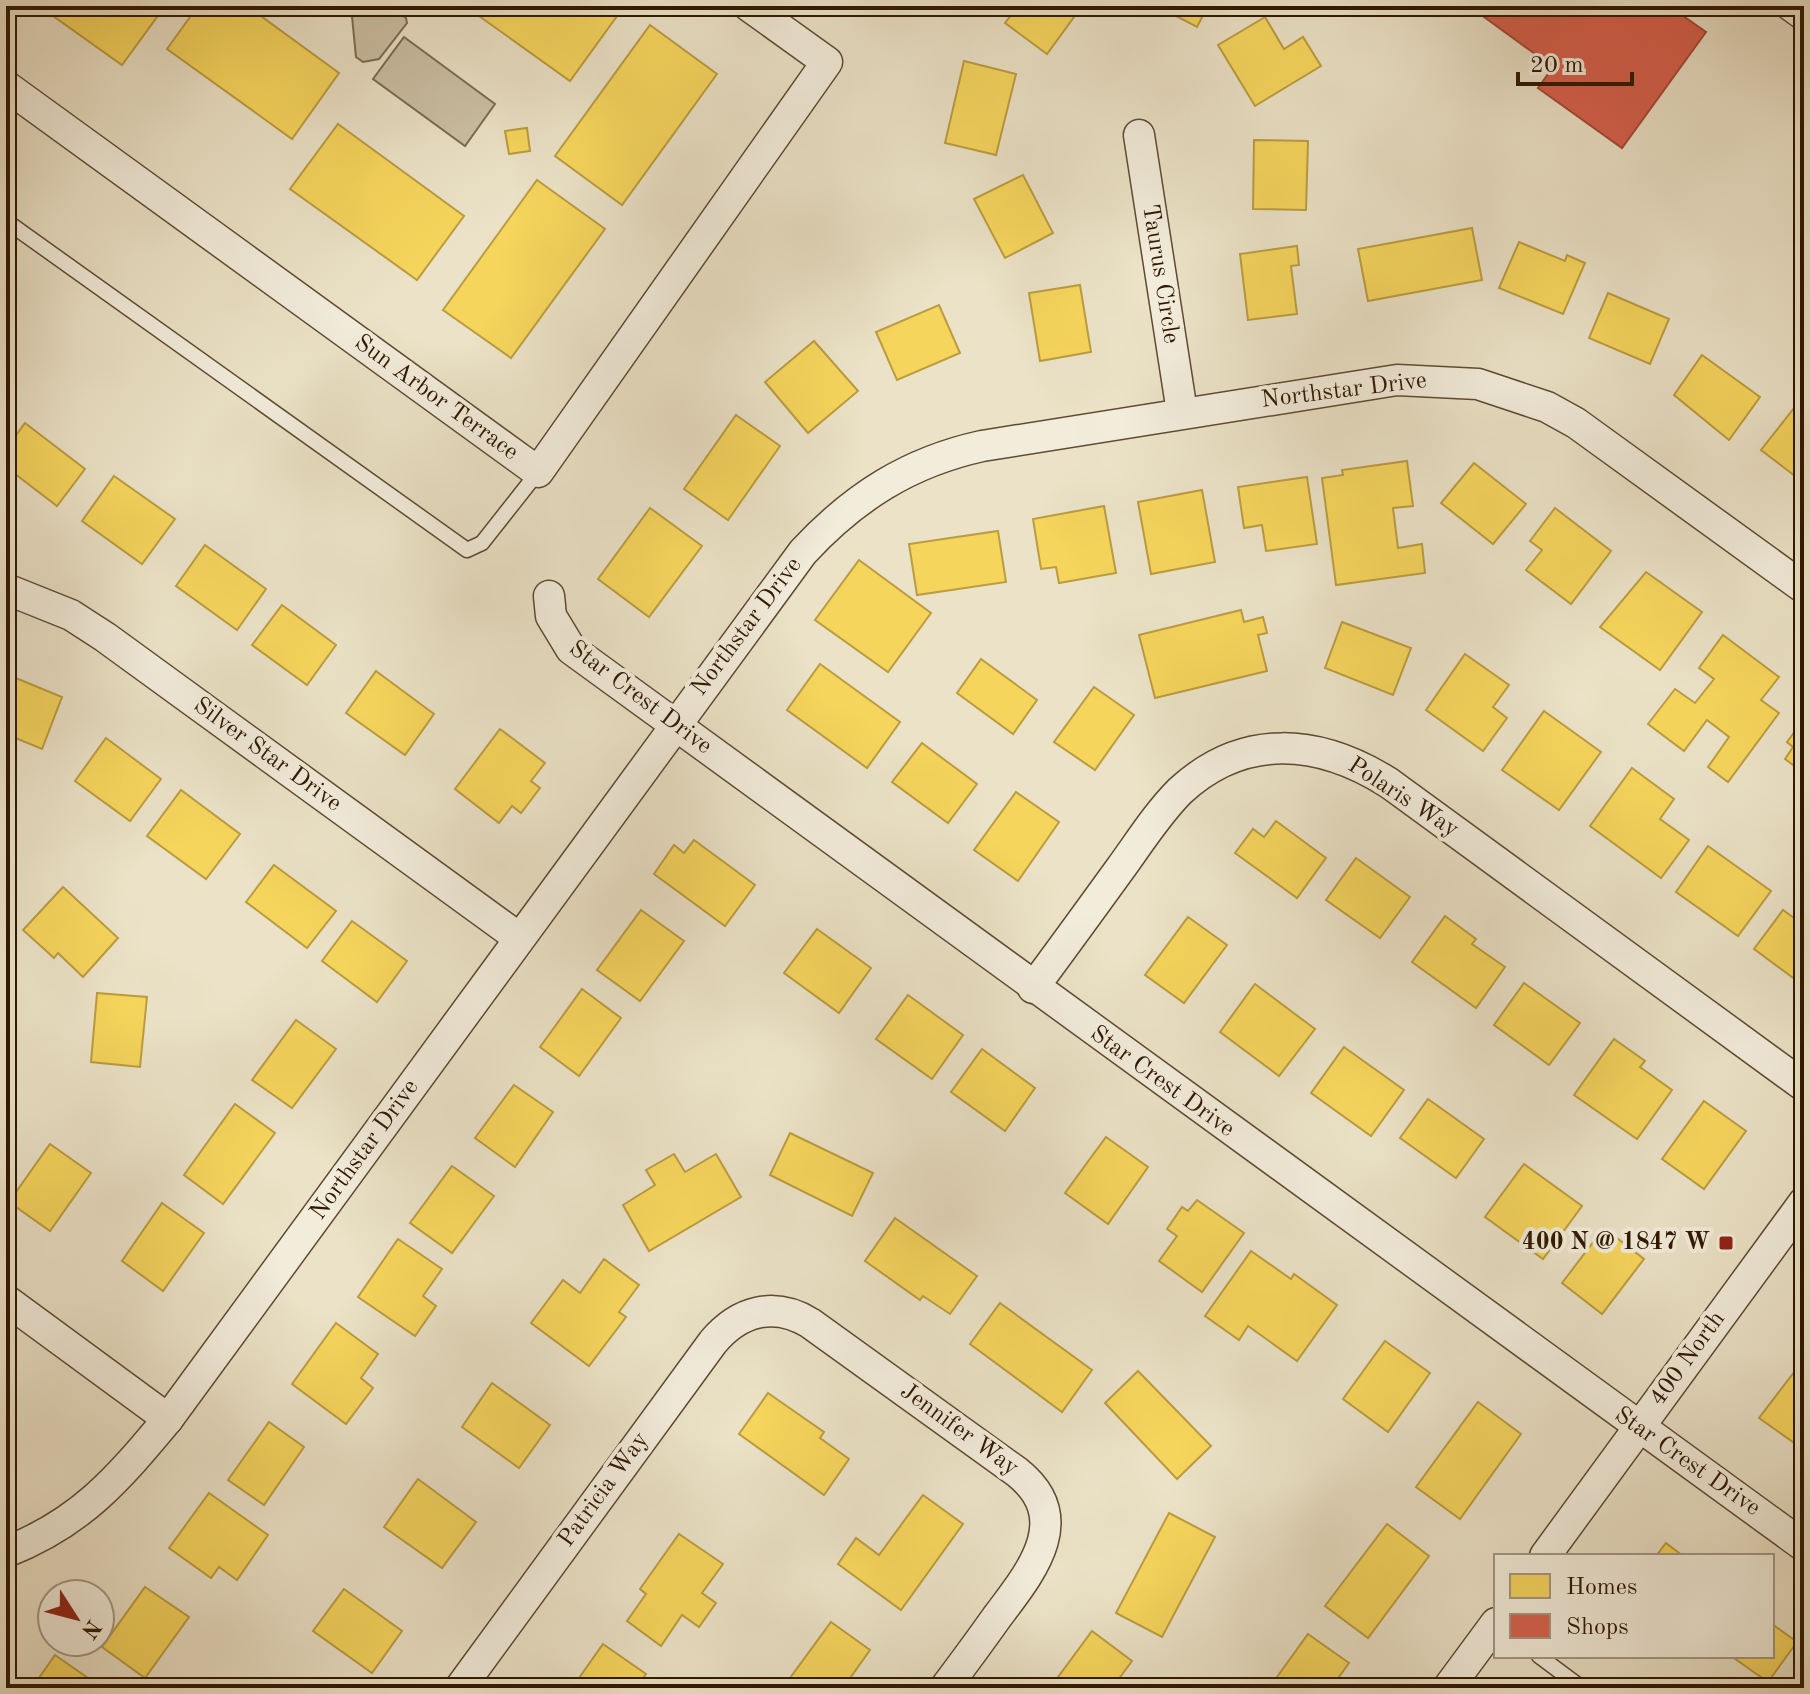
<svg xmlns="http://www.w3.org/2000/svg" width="1810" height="1694" viewBox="0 0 1810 1694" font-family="'Old Standard TT',serif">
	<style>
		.green { fill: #cbc0a5; stroke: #7e6c52; stroke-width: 2 }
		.homes { fill: #f6d55c; stroke: #bb9c40; stroke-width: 2 }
		.shops { fill: #d6604d; stroke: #a44a36; stroke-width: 2 }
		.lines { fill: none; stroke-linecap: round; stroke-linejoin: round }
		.service-casing { stroke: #5f4a32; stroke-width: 17 }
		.minor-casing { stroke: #5f4a32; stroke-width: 33 }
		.service { stroke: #f2ecdb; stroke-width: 14 }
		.minor { stroke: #f2ecdb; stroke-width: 30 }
		.poi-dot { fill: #8f2418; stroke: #f2ecdb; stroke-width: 3 }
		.labels { text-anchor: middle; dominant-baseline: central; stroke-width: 8; stroke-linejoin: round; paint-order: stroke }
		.street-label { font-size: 24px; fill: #301800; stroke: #f2ecdb }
		.poi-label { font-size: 24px; font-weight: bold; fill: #301800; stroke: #f2ecdb; text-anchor: end }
	</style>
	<rect width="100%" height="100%" fill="#ebe2c7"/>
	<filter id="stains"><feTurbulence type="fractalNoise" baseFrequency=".0025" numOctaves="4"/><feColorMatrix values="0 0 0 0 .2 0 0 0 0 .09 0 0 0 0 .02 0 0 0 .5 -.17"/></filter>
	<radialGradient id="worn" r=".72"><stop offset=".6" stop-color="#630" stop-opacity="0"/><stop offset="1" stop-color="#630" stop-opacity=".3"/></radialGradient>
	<!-- green -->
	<g class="green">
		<polygon points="351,6 390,6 406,18 407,23 379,59 363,62 356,57"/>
		<polygon points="404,37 495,104 465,146 373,79"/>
	</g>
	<!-- homes -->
	<g class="homes">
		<polygon points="39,6 165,6 122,65"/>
		<polygon points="198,6 247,6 339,73 292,139 167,49"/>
		<polygon points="465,6 612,6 620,12 570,81"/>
		<polygon points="1018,6 1082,6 1047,54 1005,23"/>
		<polygon points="1157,6 1208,6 1197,27"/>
		<polygon points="1265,17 1284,49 1303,37 1321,66 1255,106 1218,45"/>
		<polygon points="650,25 717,74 622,205 555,156"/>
		<polygon points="964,61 1016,74 996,155 945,143"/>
		<polygon points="338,124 464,216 417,280 290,189"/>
		<polygon points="527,128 530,151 509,154 505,131"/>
		<polygon points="1254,140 1308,141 1306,210 1253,209"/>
		<polygon points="1023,175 1053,233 1005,258 974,199"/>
		<polygon points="537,180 605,229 511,358 443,310"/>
		<polygon points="1472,228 1482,280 1368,301 1358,249"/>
		<polygon points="1519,242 1565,261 1567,255 1585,263 1563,314 1499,288"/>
		<polygon points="1297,246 1299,265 1291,266 1297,314 1248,320 1240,254"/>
		<polygon points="1080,285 1091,352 1040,361 1029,293"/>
		<polygon points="1608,293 1669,319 1650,364 1589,338"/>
		<polygon points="939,305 960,353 897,380 876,332"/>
		<polygon points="814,341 858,391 808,433 765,382"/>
		<polygon points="1702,355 1760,397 1729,440 1674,395"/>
		<polygon points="1794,408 1804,415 1804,483 1761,450"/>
		<polygon points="736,415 780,446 728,520 684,489"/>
		<polygon points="25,423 85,469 57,506 6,467 6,449"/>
		<polygon points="1407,461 1413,506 1393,508 1398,548 1422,544 1425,573 1336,585 1322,478 1343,475 1342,470"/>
		<polygon points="1474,463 1526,504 1493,544 1441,503"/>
		<polygon points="114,476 175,519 142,564 82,521"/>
		<polygon points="1307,477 1317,544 1266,551 1262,525 1244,528 1238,487"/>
		<polygon points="1202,490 1215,562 1151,574 1138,502"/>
		<polygon points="1104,506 1116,573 1059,583 1056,567 1041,569 1033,519"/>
		<polygon points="650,508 702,546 649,617 598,579"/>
		<polygon points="1555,508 1611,551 1571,604 1526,570 1542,550 1530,541"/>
		<polygon points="998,531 1006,582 917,595 909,544"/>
		<polygon points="205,545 266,589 237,630 176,586"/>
		<polygon points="859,560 931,613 888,672 815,620"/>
		<polygon points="1646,572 1702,612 1660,670 1600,627"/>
		<polygon points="282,605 336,645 307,685 252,645"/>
		<polygon points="1241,610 1244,622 1263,617 1267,633 1258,635 1267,671 1155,698 1139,635"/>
		<polygon points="1342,622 1411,648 1393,695 1325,668"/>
		<polygon points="1723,635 1779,677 1761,700 1779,713 1728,782 1708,767 1729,737 1707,720 1684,751 1648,724 1675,689 1695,703 1714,679 1699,668"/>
		<polygon points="1465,654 1509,685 1493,707 1507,718 1483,751 1426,710"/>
		<polygon points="981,659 1037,700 1013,734 957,693"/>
		<polygon points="820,664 900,722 867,768 787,710"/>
		<polygon points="376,671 434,714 405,755 346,713"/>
		<polygon points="6,674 62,697 42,749 6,734"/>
		<polygon points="1094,687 1134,715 1095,770 1054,742"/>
		<polygon points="1544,711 1601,752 1559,810 1502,770"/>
		<polygon points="1804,719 1804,773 1785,759 1793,747 1787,742"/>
		<polygon points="500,729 545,763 531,781 540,788 521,813 512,806 499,823 455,789"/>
		<polygon points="106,738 161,779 130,821 75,781"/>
		<polygon points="922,743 977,784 948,823 892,782"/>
		<polygon points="1632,768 1674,799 1660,819 1689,840 1661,878 1590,826"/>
		<polygon points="181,790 240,834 206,879 147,836"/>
		<polygon points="1016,792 1059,822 1018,881 974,850"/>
		<polygon points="1276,821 1326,858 1297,898 1235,853 1253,829 1264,837"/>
		<polygon points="694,840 755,885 725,926 654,874 674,845 684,853"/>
		<polygon points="1708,846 1771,891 1738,936 1676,892"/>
		<polygon points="1356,858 1410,897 1380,938 1326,900"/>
		<polygon points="274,865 336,911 307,948 246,902"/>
		<polygon points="63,887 118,938 83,977 58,953 54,958 23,930"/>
		<polygon points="641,910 684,941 640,1001 597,970"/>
		<polygon points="1783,910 1804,925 1804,986 1754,949"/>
		<polygon points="1445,916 1476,939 1472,944 1505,967 1476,1008 1412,962"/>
		<polygon points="1188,917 1227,945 1184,1003 1145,975"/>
		<polygon points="352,921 407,961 377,1002 322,961"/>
		<polygon points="817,929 871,968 839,1013 784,973"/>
		<polygon points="1524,983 1580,1023 1549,1065 1494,1025"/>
		<polygon points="1255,984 1315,1029 1279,1076 1220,1032"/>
		<polygon points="582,989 621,1018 579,1076 540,1047"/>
		<polygon points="97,993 147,997 140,1067 91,1062"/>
		<polygon points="908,995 963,1035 932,1079 876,1039"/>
		<polygon points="296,1020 336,1049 292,1108 252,1080"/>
		<polygon points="1614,1039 1645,1061 1640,1067 1672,1090 1637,1139 1574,1095"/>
		<polygon points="1344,1047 1404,1090 1371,1136 1311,1093"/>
		<polygon points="982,1049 1035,1088 1005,1131 951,1092"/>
		<polygon points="514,1085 553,1112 515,1167 475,1138"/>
		<polygon points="1428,1099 1484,1139 1456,1178 1400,1138"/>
		<polygon points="1704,1101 1746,1131 1704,1189 1662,1159"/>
		<polygon points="235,1104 275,1133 223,1204 184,1175"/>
		<polygon points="790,1133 873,1173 852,1216 770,1175"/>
		<polygon points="1106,1137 1148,1167 1108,1224 1065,1193"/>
		<polygon points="50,1144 91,1173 50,1231 9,1202"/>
		<polygon points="674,1154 685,1172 716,1154 741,1197 649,1251 623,1205 655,1185 646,1170"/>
		<polygon points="1524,1164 1582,1206 1543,1259 1485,1217"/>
		<polygon points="452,1166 494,1196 452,1253 410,1223"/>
		<polygon points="1197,1200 1244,1233 1202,1292 1159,1261 1177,1236 1167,1229 1182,1207 1188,1211"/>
		<polygon points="162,1203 204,1233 163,1291 122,1261"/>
		<polygon points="895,1218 977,1276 950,1314 923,1296 920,1300 865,1261"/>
		<polygon points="1604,1228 1644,1259 1602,1314 1562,1283"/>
		<polygon points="398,1239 442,1269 423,1296 436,1306 415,1336 358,1297"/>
		<polygon points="1251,1251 1291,1279 1294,1274 1337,1305 1297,1361 1248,1326 1239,1340 1205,1316"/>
		<polygon points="604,1259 639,1285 619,1312 626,1317 589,1366 531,1323 563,1280 580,1293"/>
		<polygon points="1000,1303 1092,1370 1062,1412 970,1344"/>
		<polygon points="336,1323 378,1354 361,1378 373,1388 346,1424 292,1384"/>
		<polygon points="1385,1341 1430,1373 1388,1432 1343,1399"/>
		<polygon points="1801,1363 1804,1365 1804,1440 1800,1447 1759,1418"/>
		<polygon points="1138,1371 1211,1446 1177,1479 1105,1403"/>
		<polygon points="492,1383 550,1425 519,1468 462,1427"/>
		<polygon points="768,1393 824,1432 820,1438 849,1459 824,1495 739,1434"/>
		<polygon points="1478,1402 1521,1434 1460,1519 1416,1487"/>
		<polygon points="269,1422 304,1447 264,1505 228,1480"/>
		<polygon points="418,1479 476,1522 442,1568 384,1527"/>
		<polygon points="209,1493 268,1535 237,1580 219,1567 211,1578 169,1548"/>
		<polygon points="923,1495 963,1524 901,1610 838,1564 856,1538 879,1555"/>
		<polygon points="1169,1513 1215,1537 1162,1637 1116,1613"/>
		<polygon points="1387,1524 1429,1556 1368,1638 1325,1606"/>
		<polygon points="679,1534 723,1564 702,1593 716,1603 699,1627 682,1615 661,1646 627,1621 646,1594 640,1589"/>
		<polygon points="1666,1543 1683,1556 1656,1556"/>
		<polygon points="145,1587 189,1617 145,1678 102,1647"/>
		<polygon points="344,1589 402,1631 372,1673 313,1631"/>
		<polygon points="831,1622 870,1650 843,1688 805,1688 790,1678"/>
		<polygon points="1772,1624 1797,1642 1768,1682 1731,1656 1772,1656"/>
		<polygon points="1092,1631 1132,1661 1112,1688 1050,1688"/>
		<polygon points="1308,1634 1349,1663 1331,1688 1269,1688"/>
		<polygon points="603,1644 646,1674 636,1688 572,1688"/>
		<polygon points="55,1655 98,1685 96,1688 32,1688"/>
	</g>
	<!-- shops -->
	<polygon class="shops" points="1469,6 1669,6 1706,32 1622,148 1538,88 1553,67"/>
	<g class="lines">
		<defs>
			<g id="service">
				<polyline points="1778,6 1804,25"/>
				<polyline points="6,221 467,550 482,543 538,472"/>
				<polyline points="1539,1656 1582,1688"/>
			</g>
			<g id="minor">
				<polyline points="6,86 538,472 827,62 749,6"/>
				<polyline points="1139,135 1182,412"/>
				<polyline points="6,589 71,615 105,637 519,938"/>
				<polyline points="549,596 551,616 571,649 1804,1546"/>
				<path d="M1033,988c29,-39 58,-79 87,-119 19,-26 37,-55 60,-78 64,-59 139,-52 209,-8l415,303"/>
				<polyline points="6,1300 168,1419"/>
				<path d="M6,1552c75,-29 112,-73 162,-133l635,-867c51,-55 106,-90 179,-106l415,-66 81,4 69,23 29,16 228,165"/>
				<polyline points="1545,1556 1804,1202"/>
				<path d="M460,1688l253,-346c26,-31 61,-41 97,-19l207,149c59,47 13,101 -20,145 -17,24 -34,47 -52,71"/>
				<polyline points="1448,1688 1496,1623"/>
			</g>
		</defs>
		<!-- service casing -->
		<use href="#service" class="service-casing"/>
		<!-- minor casing -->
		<use href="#minor" class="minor-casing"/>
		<!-- service -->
		<use href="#service" class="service"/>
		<!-- minor -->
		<use href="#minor" class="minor"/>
	</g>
	<!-- markers -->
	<rect class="poi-dot" x="1718" y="1235" width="16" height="16" rx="4"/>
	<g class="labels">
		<!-- street labels -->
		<g class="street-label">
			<text transform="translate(1160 274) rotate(81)">Taurus Circle</text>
			<text transform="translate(1344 391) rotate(-7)">Northstar Drive</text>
			<text transform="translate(436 398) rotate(36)">Sun Arbor Terrace</text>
			<text transform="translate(747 627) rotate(-53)">Northstar Drive</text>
			<text transform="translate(640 698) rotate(37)">Star Crest Drive</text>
			<text transform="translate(267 755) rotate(36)">Silver Star Drive</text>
			<text transform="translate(1403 798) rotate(33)">Polaris Way</text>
			<text transform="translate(1162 1082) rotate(36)">Star Crest Drive</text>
			<text transform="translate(365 1150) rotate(-54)">Northstar Drive</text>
			<text transform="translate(1688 1359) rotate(-54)">400 North</text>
			<text transform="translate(959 1430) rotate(36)">Jennifer Way</text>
			<text transform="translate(1687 1462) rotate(35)">Star Crest Drive</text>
			<text transform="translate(604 1490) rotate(-54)">Patricia Way</text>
		</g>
		<!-- poi labels -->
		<g class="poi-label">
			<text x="1710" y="1243">400 N @ 1847 W</text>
		</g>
	</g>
	<!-- margin -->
	<rect width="1810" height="1694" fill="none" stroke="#ebe2c7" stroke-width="32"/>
	<rect x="8" y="8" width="1794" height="1678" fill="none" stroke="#301800" stroke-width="4"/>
	<rect x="16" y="16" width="1778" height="1662" fill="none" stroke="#301800" stroke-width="2"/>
	<!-- legend -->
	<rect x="1494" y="1554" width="280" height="104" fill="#f2ecdb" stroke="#a49783" stroke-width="2"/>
	<rect x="1510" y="1574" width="40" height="24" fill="#f6d55c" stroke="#a49783" stroke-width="2"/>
	<text x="1566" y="1594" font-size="24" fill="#301800">Homes</text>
	<rect x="1510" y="1614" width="40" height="24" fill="#d6604d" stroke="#a49783" stroke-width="2"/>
	<text x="1566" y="1634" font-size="24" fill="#301800">Shops</text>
	<!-- north arrow -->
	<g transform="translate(76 1618) rotate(126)"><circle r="38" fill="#f2ecdb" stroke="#a49783" stroke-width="2"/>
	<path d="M0-6L14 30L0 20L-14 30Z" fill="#8f2418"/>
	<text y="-12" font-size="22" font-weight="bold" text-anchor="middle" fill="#301800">N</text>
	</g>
	<!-- scale -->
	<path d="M1518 72v12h114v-12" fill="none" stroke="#301800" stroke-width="4"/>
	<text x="1530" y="72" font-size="24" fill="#301800" stroke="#f2ecdb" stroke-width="6" paint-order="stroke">20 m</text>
	<rect width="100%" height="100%" filter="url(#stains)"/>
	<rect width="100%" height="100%" fill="url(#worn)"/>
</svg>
